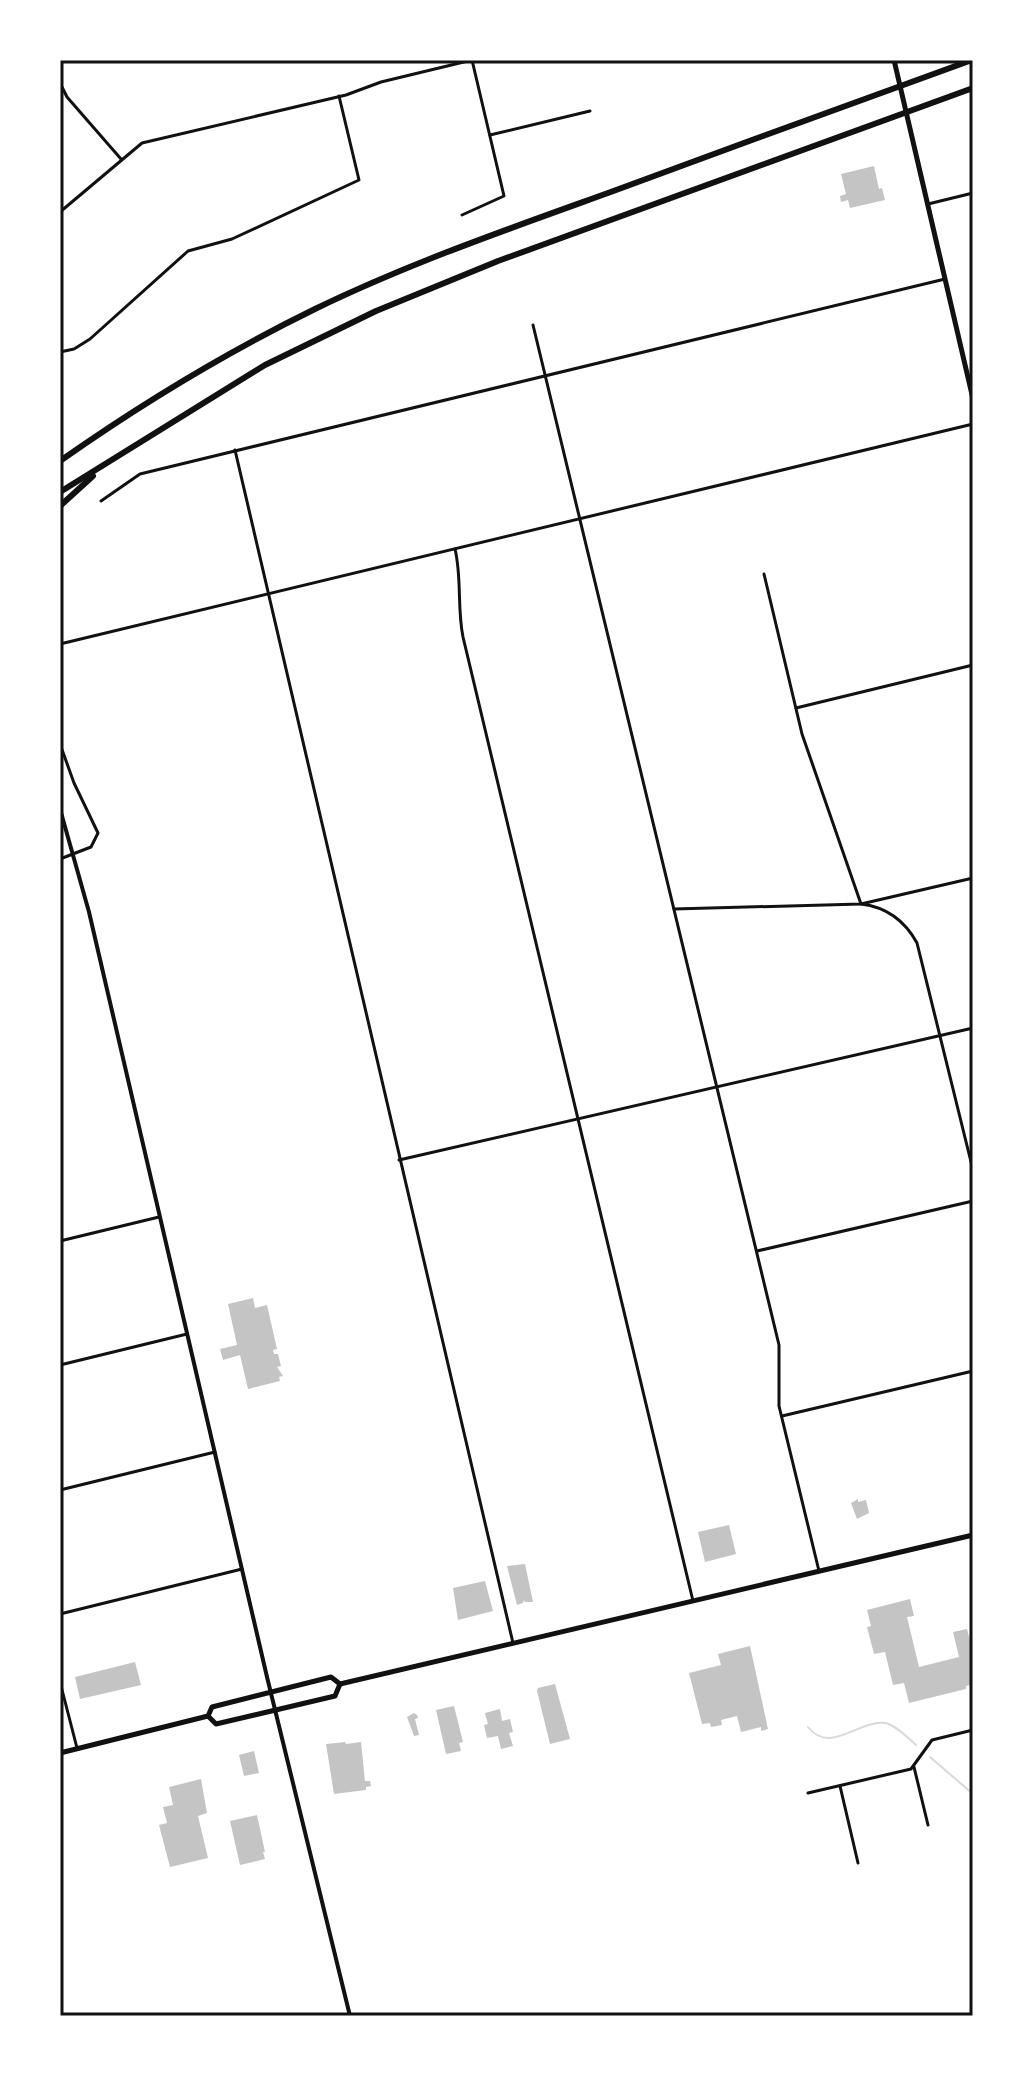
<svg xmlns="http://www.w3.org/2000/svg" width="1033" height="2076" viewBox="0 0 1033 2076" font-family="Rubik,sans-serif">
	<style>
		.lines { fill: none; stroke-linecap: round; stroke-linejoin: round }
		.stream { stroke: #d9d9d9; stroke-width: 2 }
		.building { fill: #c4c4c4 }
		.minor { stroke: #111; stroke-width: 3 }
		.tertiary { stroke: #111; stroke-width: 4 }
		.secondary { stroke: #111; stroke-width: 5 }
		.primary { stroke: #111; stroke-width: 5 }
		.motorway { stroke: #111; stroke-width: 6 }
		.neatline { fill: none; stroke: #111; stroke-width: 3 }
	</style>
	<rect width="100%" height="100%" fill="#fff"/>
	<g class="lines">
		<!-- stream -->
		<g class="stream">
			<path d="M808,1727c22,28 50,-7 77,-4 11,2 23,15 31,22"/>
			<polyline points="930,1757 973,1794"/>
		</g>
	</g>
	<!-- building -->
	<g class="building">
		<polygon points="874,166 879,189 882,188 885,200 850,208 848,200 841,202 840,196 846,194 841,174"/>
		<polygon points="253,1298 255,1308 267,1305 277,1349 273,1350 274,1354 278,1354 281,1366 277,1367 283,1376 279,1377 280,1381 248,1389 240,1355 223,1360 220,1349 237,1345 228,1304"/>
		<polygon points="858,1499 858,1502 866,1500 869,1513 857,1519 851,1503"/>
		<polygon points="729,1525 736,1554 705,1562 698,1532"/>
		<polygon points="525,1564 533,1602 525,1602 524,1600 523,1603 517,1605 507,1566"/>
		<polygon points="485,1581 493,1611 458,1620 453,1588"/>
		<polygon points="910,1599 914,1616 907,1617 919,1667 959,1657 953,1632 967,1629 973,1653 973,1684 966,1686 966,1689 909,1703 904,1683 893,1685 885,1652 874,1654 867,1627 871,1626 867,1610"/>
		<polygon points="750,1646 768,1729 761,1731 761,1727 741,1732 737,1716 721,1720 722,1725 711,1727 710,1723 702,1724 689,1673 721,1665 718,1654"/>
		<polygon points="135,1662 141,1685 80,1699 75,1677"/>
		<polygon points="555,1684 570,1739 550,1744 537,1691 538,1688"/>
		<polygon points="454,1706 463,1742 459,1743 461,1751 446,1754 436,1710"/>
		<polygon points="500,1709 502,1721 510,1719 513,1732 509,1733 513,1746 501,1749 498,1736 487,1738 484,1725 488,1724 485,1713"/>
		<polygon points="414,1713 417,1715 418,1718 415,1719 419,1735 414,1736 407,1717"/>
		<polygon points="345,1742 346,1744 361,1742 365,1781 370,1781 371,1786 366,1787 366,1790 334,1794 326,1744"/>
		<polygon points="254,1751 259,1773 244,1776 239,1755"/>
		<polygon points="201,1779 207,1813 198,1816 208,1858 170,1867 159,1825 167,1823 163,1807 173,1805 169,1787"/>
		<polygon points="257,1815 265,1852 263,1852 265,1859 240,1865 230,1821"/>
	</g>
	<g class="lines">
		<!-- minor -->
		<g class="minor">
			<polyline points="60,83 67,97 121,159"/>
			<polyline points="490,135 590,111"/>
			<polyline points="928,204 973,193"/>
			<polyline points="60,212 142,143 346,95 381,82 472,60 504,196 462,215"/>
			<polyline points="533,325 779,1345 779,1406 819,1571"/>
			<polyline points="60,352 74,349 90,339 188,251 232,239 359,180 339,96"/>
			<polyline points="235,450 513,1643"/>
			<polyline points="101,501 140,474 945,279"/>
			<path d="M455,549c7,29 2,59 8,88l230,964"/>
			<path d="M764,574l38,160 59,170c25,3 44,17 56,39l56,227"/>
			<polyline points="60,644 973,424"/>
			<polyline points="796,708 973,665"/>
			<polyline points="60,744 74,783 98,833 91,847 60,859"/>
			<polyline points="674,909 861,904 973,878"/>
			<polyline points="399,1160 973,1028"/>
			<polyline points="60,1241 159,1217"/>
			<polyline points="757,1251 973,1201"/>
			<polyline points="60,1365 187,1334"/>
			<polyline points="782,1416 973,1371"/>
			<polyline points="60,1490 215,1452"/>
			<polyline points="60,1614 242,1569"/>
			<polyline points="60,1682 77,1748"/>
			<polyline points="914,1767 928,1825"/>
			<polyline points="840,1786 858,1863"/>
			<polyline points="808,1793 911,1769 932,1740 973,1730"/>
		</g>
		<!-- tertiary -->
		<polyline class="tertiary" points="60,809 89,912 267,1677 350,2016"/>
		<!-- secondary -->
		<polyline class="secondary" points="894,60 973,399"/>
		<!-- primary -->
		<g class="primary">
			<polyline points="340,1684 973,1535"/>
			<polyline points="208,1716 216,1724 335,1696 340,1684"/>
			<polyline points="60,1753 208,1716 212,1707 331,1677 340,1684"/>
		</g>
		<!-- motorway -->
		<g class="motorway">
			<path d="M60,461c81,-57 165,-108 255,-152 95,-46 193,-80 293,-116 121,-45 243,-89 364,-133"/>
			<polyline points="60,492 265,365 376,311 498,261 973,88"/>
			<polyline points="60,506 93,476"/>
		</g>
	</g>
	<!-- border -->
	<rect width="1033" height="2076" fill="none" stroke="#ffffff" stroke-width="124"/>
	<rect x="62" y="62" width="909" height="1952" class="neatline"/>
</svg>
